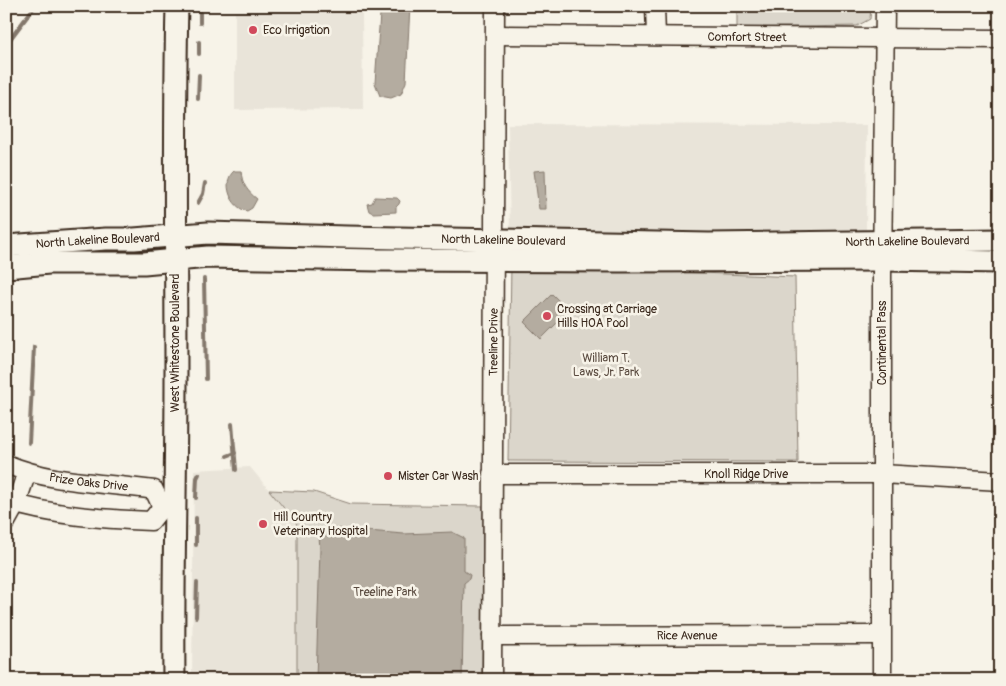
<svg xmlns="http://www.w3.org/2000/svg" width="1006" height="686" viewBox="0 0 1006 686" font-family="Pangolin,sans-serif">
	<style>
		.built { fill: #e9e4d9 }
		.green { fill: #dbd6cb; stroke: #8b8074 }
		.water { fill: #b4aca0; stroke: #84786c }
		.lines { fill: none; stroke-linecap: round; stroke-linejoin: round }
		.stream { stroke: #84786c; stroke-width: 4 }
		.minor-casing { stroke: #3b2a1e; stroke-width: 21 }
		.major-casing { stroke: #3b2a1e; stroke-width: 25 }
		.minor { stroke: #f7f3e8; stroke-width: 18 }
		.major { stroke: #f7f3e8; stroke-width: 21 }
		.poi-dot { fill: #d1495b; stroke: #f7f3e8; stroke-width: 2 }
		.labels { text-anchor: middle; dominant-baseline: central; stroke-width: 5; stroke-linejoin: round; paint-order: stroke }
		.poi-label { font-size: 12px; fill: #3b2a1e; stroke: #f7f3e8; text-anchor: start }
		.street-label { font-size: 12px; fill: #3b2a1e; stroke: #f7f3e8 }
		.park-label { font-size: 12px; fill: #5b4c41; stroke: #f7f3e8 }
	</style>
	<rect width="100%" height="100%" fill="#f7f3e8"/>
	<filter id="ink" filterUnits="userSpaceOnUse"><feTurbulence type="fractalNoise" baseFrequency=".02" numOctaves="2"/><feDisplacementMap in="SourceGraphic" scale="10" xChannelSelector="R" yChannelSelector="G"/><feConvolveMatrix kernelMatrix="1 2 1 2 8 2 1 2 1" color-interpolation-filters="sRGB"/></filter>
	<g filter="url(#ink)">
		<!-- built -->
		<g class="built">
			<polygon points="362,11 363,109 235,110 235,12"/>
			<polygon points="508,124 867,125 866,234 510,236"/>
			<polygon points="250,467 297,524 297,680 192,680 194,470"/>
		</g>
		<!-- green -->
		<g class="green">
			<polygon points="737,6 871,6 870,19 857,26 737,28"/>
			<polygon points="511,265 795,277 798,462 508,461"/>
			<polygon points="269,490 314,492 351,504 483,506 482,680 297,680 297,524"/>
		</g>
		<!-- water -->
		<g class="water">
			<polygon points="372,6 410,6 406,82 401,94 391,98 380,96 375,83 380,14"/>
			<polygon points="545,170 546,209 539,209 534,171"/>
			<path d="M234,171h7c1,13 6,20 16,28l-5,9 -5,3c-16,-3 -26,-29 -13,-40z"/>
			<polygon points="375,197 397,198 400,201 399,204 396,207 396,212 373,213 369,211 367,204 372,203"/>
			<polygon points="552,294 569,311 541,339 524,322"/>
			<polygon points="331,528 404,534 452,532 464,538 464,571 470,575 469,579 464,583 462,680 316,680 320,549 319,536"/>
		</g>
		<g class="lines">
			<!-- stream -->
			<g class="stream">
				<polyline points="200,23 200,6"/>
				<polyline points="6,47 8,42 35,6"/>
				<polyline points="199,54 199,42"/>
				<polyline points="198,99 199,75"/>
				<polyline points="198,203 203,194 205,183"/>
				<polyline points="204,279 206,379"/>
				<polyline points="232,424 236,470"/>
				<polyline points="29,443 34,347"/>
				<polyline points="227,456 235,453"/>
				<polyline points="196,498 197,478 199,474"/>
				<polyline points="196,545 196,518"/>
				<polyline points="196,617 197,583"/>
			</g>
			<defs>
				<g id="minor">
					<polyline points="655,6 656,36"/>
					<path id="s1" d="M495,35l505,4"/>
					<path id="s2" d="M6,464c49,20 96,18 148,26l8,17"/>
					<path id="s3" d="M492,474h390l118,7"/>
					<path d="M6,501c47,15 97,18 145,20l11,-14"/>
					<polyline points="6,522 16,504 27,472"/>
					<path id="s4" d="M492,636l389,-1"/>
					<path id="s5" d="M492,680l3,-674"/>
					<polyline points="882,680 882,276 885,6"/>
				</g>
				<g id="major">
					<path id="s6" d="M6,246l100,-7h28l74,-6 139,4 362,7 291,-4"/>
					<polyline points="6,267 49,263 144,263 208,257 378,260 620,261 883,260 1000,262"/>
					<path d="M174,680c-1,-101 2,-202 2,-303 0,-124 -2,-247 1,-371"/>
				</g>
			</defs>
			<!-- minor casing -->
			<use href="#minor" class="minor-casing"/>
			<!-- major casing -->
			<use href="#major" class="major-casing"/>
			<!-- minor -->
			<use href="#minor" class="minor"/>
			<!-- major -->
			<use href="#major" class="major"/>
		</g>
	</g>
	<!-- markers -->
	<g class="poi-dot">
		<circle cx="253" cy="30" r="5"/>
		<circle cx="547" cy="316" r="5"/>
		<circle cx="388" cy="476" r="5"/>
		<circle cx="263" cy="524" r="5"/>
	</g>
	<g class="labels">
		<!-- poi labels -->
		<g class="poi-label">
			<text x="263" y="30">Eco Irrigation</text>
			<text x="557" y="309">Crossing at Carriage<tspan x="557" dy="14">Hills HOA Pool</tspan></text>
			<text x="398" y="476">Mister Car Wash</text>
			<text x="273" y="517">Hill Country<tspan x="273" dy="14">Veterinary Hospital</tspan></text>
		</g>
		<!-- street labels -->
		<g class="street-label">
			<text stroke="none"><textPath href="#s1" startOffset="252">Comfort Street</textPath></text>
			<text stroke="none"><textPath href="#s6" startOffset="92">North Lakeline Boulevard</textPath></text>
			<text stroke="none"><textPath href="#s6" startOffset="498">North Lakeline Boulevard</textPath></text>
			<text stroke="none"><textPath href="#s6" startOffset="902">North Lakeline Boulevard</textPath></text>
			<text transform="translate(175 343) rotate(-90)">West Whitestone Boulevard</text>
			<text stroke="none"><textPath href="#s5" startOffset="338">Treeline Drive</textPath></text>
			<text transform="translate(882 343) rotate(-90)">Continental Pass</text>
			<text stroke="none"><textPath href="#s3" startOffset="254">Knoll Ridge Drive</textPath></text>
			<text stroke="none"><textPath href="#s2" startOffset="85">Prize Oaks Drive</textPath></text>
			<text stroke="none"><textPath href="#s4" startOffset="195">Rice Avenue</textPath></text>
		</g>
		<!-- park labels -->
		<g class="park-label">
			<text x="606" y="358">William T.<tspan x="606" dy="14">Laws, Jr. Park</tspan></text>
			<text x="385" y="592">Treeline Park</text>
		</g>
	</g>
	<!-- margin -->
	<rect width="1006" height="686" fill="none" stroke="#f7f3e8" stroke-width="25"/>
	<rect x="12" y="12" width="981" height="661" fill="none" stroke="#3b2a1e" stroke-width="2" filter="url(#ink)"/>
</svg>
